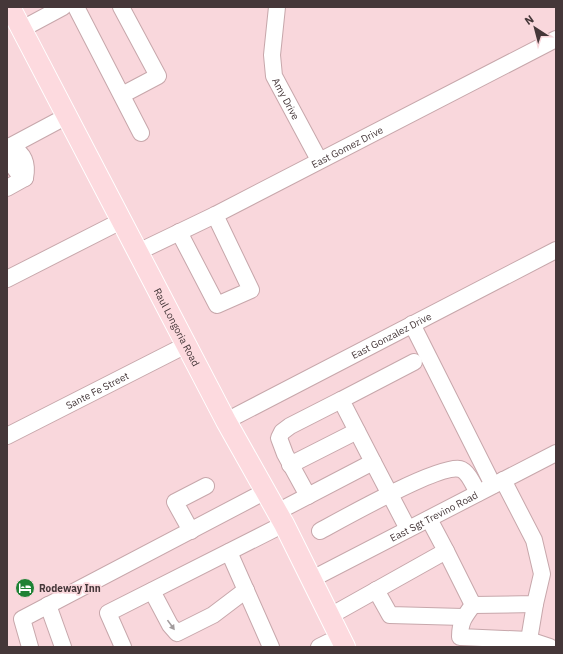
<svg xmlns="http://www.w3.org/2000/svg" width="563" height="654" viewBox="0 0 563 654" font-family="'IBM Plex Sans',sans-serif">
	<style>
		.lines { fill: none; stroke-linecap: round; stroke-linejoin: round }
		.minor-casing { stroke: #c7a7ab; stroke-width: 18 }
		.major-casing { stroke: #fff; stroke-width: 22 }
		.minor { stroke: #fff; stroke-width: 16 }
		.major { stroke: #fddadf; stroke-width: 20 }
		.oneway { fill: #a29b9c }
		.labels { text-anchor: middle; dominant-baseline: central; stroke-width: 3.5; stroke-linejoin: round; paint-order: stroke }
		.street-label { font-size: 10px; fill: #453739; stroke: #f9d7dc }
		.poi-label { font-size: 10px; font-weight: bold; fill: #453739; stroke: #f9d7dc; text-anchor: start }
	</style>
	<rect width="100%" height="100%" fill="#f9d7dc"/>
	<g class="lines">
		<defs>
			<g id="minor">
				<polyline points="76,7 141,133"/>
				<polyline points="121,7 158,76 122,95"/>
				<path id="s1" d="M277,7l-5,48 2,21 45,84"/>
				<polyline points="22,29 63,7"/>
				<path d="M11,146c13,8 17,17 14,32 -13,-8 -15,-17 -14,-32z"/>
				<polyline points="7,148 67,116"/>
				<polyline points="7,188 25,178"/>
				<polyline points="179,232 217,305 251,290 215,215"/>
				<path id="s2" d="M138,252l77,-37 341,-176"/>
				<polyline points="7,279 121,221"/>
				<polyline points="412,324 493,485"/>
				<path id="s3" d="M226,421l330,-171"/>
				<path id="s4" d="M7,436l179,-91"/>
				<polyline points="373,462 341,400 414,362"/>
				<polyline points="290,465 357,431"/>
				<polyline points="308,496 285,454 279,438 282,432 290,426 341,400"/>
				<polyline points="277,512 373,462 408,529"/>
				<polyline points="191,531 175,502 206,486"/>
				<path d="M320,531c22,-12 120,-67 140,-62 8,2 14,17 18,24"/>
				<polyline points="446,551 473,605 535,604 542,574 534,540 503,480"/>
				<polyline points="229,552 271,647"/>
				<path id="s5" d="M312,579l244,-126"/>
				<polyline points="376,590 390,615 463,617"/>
				<polyline points="152,591 170,625 177,633 213,615 246,590"/>
				<polyline points="48,605 63,647"/>
				<path d="M473,605c-9,12 -13,17 -13,32l69,3 21,7"/>
				<polyline points="330,616 446,551 429,519"/>
				<polyline points="529,640 535,604"/>
				<polyline points="30,647 22,619 266,491"/>
				<polyline points="123,647 108,613 284,524"/>
				<polyline points="319,647 329,642"/>
			</g>
			<g id="major">
				<path id="s6" d="M10,7l216,414 58,103 61,123"/>
			</g>
		</defs>
		<!-- minor casing -->
		<use href="#minor" class="minor-casing"/>
		<!-- major casing -->
		<use href="#major" class="major-casing"/>
		<!-- minor -->
		<use href="#minor" class="minor"/>
		<!-- major -->
		<use href="#major" class="major"/>
	</g>
	<!-- one-way arrows -->
	<defs><path id="oneway-solid" d="M-6-.8H1V-3.2L6.5 0L1 3.2V.8H-6Z"/></defs>
	<use class="oneway" href="#oneway-solid" transform="translate(171 625) rotate(54)"/>
	<!-- icons -->
	<defs>
		<symbol id="hotel-disc" viewBox="-11 -11 22 22"><circle r="9.5" fill="#1f8235" stroke="#f9d7dc"/><path d="M-6-4.5h1.5V1H6V5H4.5V3h-9V5H-6ZM-4 0a1.8 1.8 0 1 1 3.6 0ZM.5 0V-2.5h3Q6-2.5 6 0Z" fill="#fff"/></symbol>
	</defs>
	<g fill-rule="evenodd">
		<use href="#hotel-disc" x="14" y="577" width="22" height="22"/>
	</g>
	<g class="labels">
		<!-- street labels -->
		<g class="street-label">
			<text stroke="none"><textPath href="#s1" startOffset="95">Amy Drive</textPath></text>
			<text stroke="none"><textPath href="#s2" startOffset="234">East Gomez Drive</textPath></text>
			<text stroke="none"><textPath href="#s6" startOffset="361">Raul Longoria Road</textPath></text>
			<text stroke="none"><textPath href="#s3" startOffset="186">East Gonzalez Drive</textPath></text>
			<text stroke="none"><textPath href="#s4" startOffset="101">Sante Fe Street</textPath></text>
			<text stroke="none"><textPath href="#s5" startOffset="137">East Sgt Trevino Road</textPath></text>
		</g>
		<!-- poi labels -->
		<g class="poi-label">
			<text x="39" y="588">Rodeway Inn</text>
		</g>
	</g>
	<!-- border -->
	<rect width="563" height="654" fill="none" stroke="#453739" stroke-width="16"/>
	<!-- north arrow -->
	<g transform="translate(535 28) rotate(324)" stroke="#f9d7dc" stroke-width="3" paint-order="stroke">
	<path d="M0-3L7 15L0 10L-7 15Z" fill="#453739"/>
	<text y="-6" font-size="11" font-weight="bold" text-anchor="middle" fill="#453739">N</text>
	</g>
</svg>
